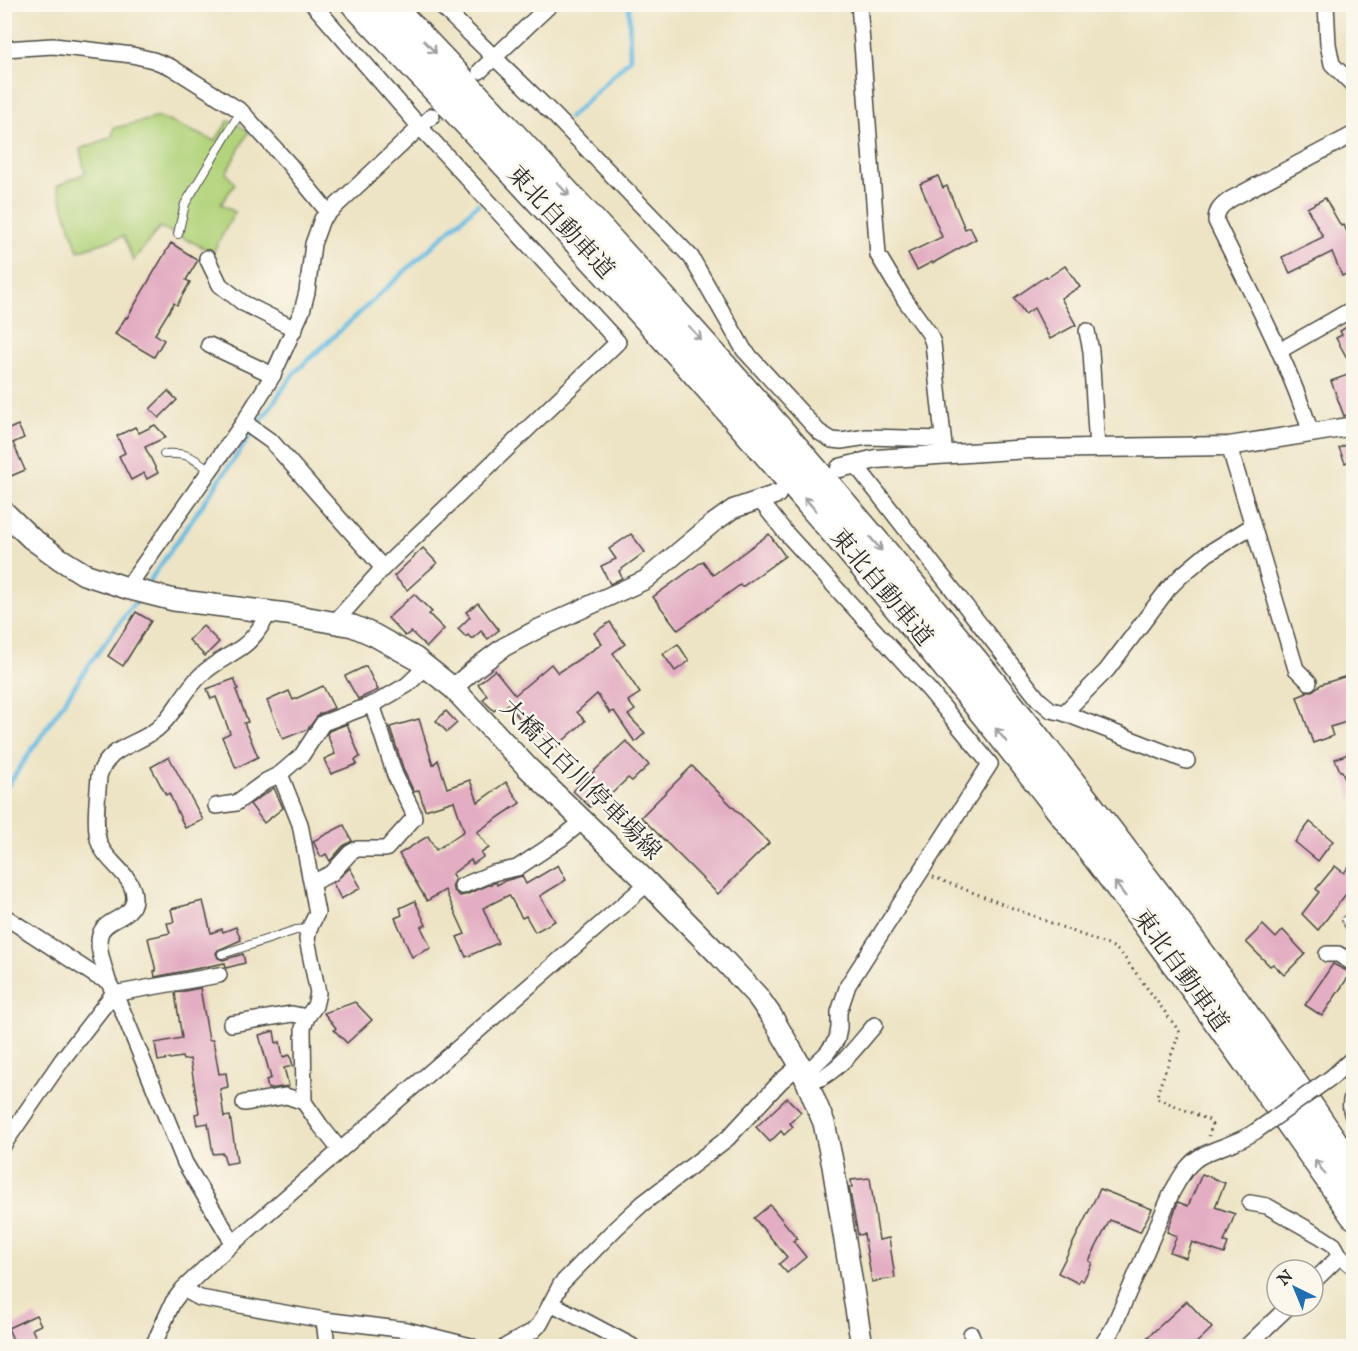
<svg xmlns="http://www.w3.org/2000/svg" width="1358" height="1351" viewBox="0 0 1358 1351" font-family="'IM FELL English','Noto Serif JP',serif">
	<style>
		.green { fill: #b2d37b; stroke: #6e7f53; stroke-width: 1.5 }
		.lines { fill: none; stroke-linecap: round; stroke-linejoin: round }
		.stream { stroke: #66bbe2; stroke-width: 4.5 }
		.building { fill: #e3aec3 }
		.service-casing { stroke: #484742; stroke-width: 10 }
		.minor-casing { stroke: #484742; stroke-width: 18 }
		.tertiary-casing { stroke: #484742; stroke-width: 21 }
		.secondary-casing { stroke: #484742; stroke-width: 24 }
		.motorway-casing { stroke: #484742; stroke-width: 30 }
		.path { stroke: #484742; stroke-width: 3; stroke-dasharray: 1.5 4.5; stroke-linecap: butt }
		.service { stroke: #fff; stroke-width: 8 }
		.minor { stroke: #fff; stroke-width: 15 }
		.tertiary { stroke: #fff; stroke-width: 18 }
		.secondary { stroke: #fff; stroke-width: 21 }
		.motorway { stroke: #fff; stroke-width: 27 }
		.minor-bridge-casing { stroke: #484742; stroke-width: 18; stroke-linecap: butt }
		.minor-bridge { stroke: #fff; stroke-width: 15 }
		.oneway { stroke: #a0a0a0 }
		.labels { text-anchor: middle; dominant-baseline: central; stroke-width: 5; stroke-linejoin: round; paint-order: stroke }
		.street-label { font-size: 24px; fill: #2b2b2b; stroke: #fbf7ec }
	</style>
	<rect width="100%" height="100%" fill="#fbf7ec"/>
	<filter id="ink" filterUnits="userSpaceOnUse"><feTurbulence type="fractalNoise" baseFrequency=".0167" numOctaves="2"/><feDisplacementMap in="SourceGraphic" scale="12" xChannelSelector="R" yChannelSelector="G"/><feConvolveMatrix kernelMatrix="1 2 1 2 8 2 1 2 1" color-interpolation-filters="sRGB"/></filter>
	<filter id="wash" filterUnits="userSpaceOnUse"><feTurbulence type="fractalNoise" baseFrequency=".008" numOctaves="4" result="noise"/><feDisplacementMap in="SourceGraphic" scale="24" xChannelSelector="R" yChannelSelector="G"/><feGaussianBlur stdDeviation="1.35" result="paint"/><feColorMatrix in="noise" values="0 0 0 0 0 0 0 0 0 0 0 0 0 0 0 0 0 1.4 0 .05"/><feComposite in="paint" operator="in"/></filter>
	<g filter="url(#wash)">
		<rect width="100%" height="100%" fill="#ede4c5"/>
		<!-- green -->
		<polygon class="green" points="159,117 215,141 229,120 249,131 226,173 235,184 221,204 235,212 213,252 160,227 133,261 124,236 78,251 57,186 85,173 80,149 112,137 114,128"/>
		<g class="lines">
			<!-- stream -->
			<g class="stream">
				<polyline points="569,118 630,59 629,4"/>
				<polyline points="146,586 294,373 478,204"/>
				<polyline points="4,791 91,662 138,598"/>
			</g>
		</g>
		<g id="blocks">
			<!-- building -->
			<g class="building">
				<polygon points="938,176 943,188 947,186 965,229 970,227 976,239 933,263 932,262 917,270 908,253 942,237 920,184"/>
				<polygon points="1325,198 1341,226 1344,225 1353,247 1353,271 1342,276 1332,252 1290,273 1282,257 1323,237 1307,208"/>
				<polygon points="171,243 198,260 186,280 190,282 177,305 174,303 155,334 164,340 154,357 115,334 126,317 127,318"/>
				<polygon points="1065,266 1080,287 1061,298 1076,325 1050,339 1034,308 1025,314 1014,298 1046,276 1047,278"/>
				<polygon points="1353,323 1353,369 1336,338 1342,335 1340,331"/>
				<polygon points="1353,373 1353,413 1344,416 1331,381"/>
				<polygon points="168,391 177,400 159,418 150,409"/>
				<polygon points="4,425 7,430 18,425 24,438 13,443 25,470 4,479"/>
				<polygon points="155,425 166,437 145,447 158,473 147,479 144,473 131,480 119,456 125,453 117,436 135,427 139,433"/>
				<polygon points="1353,442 1353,459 1345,463 1339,448"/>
				<polygon points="631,534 645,552 619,571 622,578 610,584 601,566 616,559 609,549"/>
				<polygon points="769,534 785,556 742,587 740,585 678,630 653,597 703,561 713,575"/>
				<polygon points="423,548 437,563 407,590 394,576"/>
				<polygon points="414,594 432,612 429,614 444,629 427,647 411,632 405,636 388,618"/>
				<polygon points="478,603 499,630 488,639 481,631 472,639 468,635 466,637 458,629 470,617 466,612"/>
				<polygon points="136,612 151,621 123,666 108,656"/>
				<polygon points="610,622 625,644 613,653 640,693 628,701 635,710 628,715 645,733 635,742 614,711 610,713 597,694 577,712 585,721 554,749 529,721 524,724 508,704 501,711 498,707 494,711 483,700 487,695 478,684 495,670 515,695 551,664 558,673 602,644 594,633"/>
				<polygon points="203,626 219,642 205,656 189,640"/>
				<polygon points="678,644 689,661 675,671 663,654"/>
				<polygon points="366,666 378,690 358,699 345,676"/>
				<polygon points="1353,674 1353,720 1330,727 1333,736 1313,743 1297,697 1307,693 1306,691 1312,691 1322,684"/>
				<polygon points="234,679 238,689 236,690 248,722 244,723 258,757 236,768 222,737 230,733 216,697 211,699 207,689"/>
				<polygon points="323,686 334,708 319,714 308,729 283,739 267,701 289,691 293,700"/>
				<polygon points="446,711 457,723 447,732 436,721"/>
				<polygon points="419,719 433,765 438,760 447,788 470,780 478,802 506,782 520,803 477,832 489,848 481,853 483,857 473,864 471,860 452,874 455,879 452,884 453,890 460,896 465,895 496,882 497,885 504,881 522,876 526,884 558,865 566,880 540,896 555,921 535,932 526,916 522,918 509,895 483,908 498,943 466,957 457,937 465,934 445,890 427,901 399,854 428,836 436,850 464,831 454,801 425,810 419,790 414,792 404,771 390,727"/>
				<polygon points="347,724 360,757 355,760 357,764 331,774 324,759 335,754 327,734 329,731"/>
				<polygon points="626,741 649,765 632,781 628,778 604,801 600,797 590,807 573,791"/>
				<polygon points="1353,752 1353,798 1352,799 1342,771 1340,771 1335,759"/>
				<polygon points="169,757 203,820 185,828 169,793 166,795 151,767"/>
				<polygon points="692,766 769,843 718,894 641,817"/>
				<polygon points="274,788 283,808 264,823 250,804"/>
				<polygon points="1310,822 1333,841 1318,861 1295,842"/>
				<polygon points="344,825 352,841 343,846 330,861 326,854 321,857 313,841"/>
				<polygon points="1353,861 1353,885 1318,930 1302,914 1319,892 1316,889 1335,866 1344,873"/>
				<polygon points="350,868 361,888 341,899 333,883"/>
				<polygon points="203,901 211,933 222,929 223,932 236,927 241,940 218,950 216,953 218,958 223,960 243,954 245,963 226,968 225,963 155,977 154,971 156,971 148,938 170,933 167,923 174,922 171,909"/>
				<polygon points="415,901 426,925 421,927 431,948 412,957 395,918 402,915 400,908"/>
				<polygon points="1263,925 1276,938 1283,930 1305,954 1284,975 1273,964 1270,966 1246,942"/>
				<polygon points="1333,964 1351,973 1322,1016 1305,1005"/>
				<polygon points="200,988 208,1034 209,1040 213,1040 219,1074 226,1073 228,1087 220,1089 224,1117 230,1116 237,1162 226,1164 223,1153 213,1154 208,1123 197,1125 195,1114 199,1113 190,1059 183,1060 182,1057 158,1061 155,1043 182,1038 175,993"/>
				<polygon points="355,1002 372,1020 347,1043 334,1030 336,1028 324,1013"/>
				<polygon points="274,1031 276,1043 280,1042 283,1057 290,1055 293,1066 284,1068 289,1086 268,1089 266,1080 271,1078 259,1035"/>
				<polygon points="787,1098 801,1112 790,1123 793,1127 784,1135 781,1131 770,1142 756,1127"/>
				<polygon points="1202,1174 1225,1183 1215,1207 1235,1214 1224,1242 1228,1243 1224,1254 1192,1242 1186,1258 1170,1252 1177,1236 1167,1232 1178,1202 1188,1206"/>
				<polygon points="870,1178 879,1240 889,1238 895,1278 872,1282 864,1234 858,1235 849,1187 852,1187 851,1180"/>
				<polygon points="1100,1189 1152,1209 1140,1232 1110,1220 1089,1261 1092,1263 1083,1281 1080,1279 1078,1283 1058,1273"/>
				<polygon points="770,1205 797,1238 793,1241 806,1257 787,1273 779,1264 787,1257 754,1218"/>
				<polygon points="1187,1301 1212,1328 1192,1347 1137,1347"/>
				<polygon points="36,1315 41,1325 32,1329 40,1347 16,1347 8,1328"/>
			</g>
		</g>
	</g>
	<g filter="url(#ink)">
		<use href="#blocks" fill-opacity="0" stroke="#484742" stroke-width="1.5"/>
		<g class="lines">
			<defs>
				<g id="service">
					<polyline points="178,234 185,204 241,111"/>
					<path d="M164,454c25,-1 26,2 46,16"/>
					<polyline points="1346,920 1354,935"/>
					<polyline points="222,954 296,930 309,929"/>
					<polyline points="1347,959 1352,947 1354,937"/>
				</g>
				<g id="minor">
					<polyline points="313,4 420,127 618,342 383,568 335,622"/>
					<polyline points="439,4 555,116 691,257 744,350 819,432 832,440 841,441 867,437 942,439"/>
					<polyline points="859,4 878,255 905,300 929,333 933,343 944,446"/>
					<polyline points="1326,4 1328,44 1332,64 1354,86"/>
					<polyline points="4,49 53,46 90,50 132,55 153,60 171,67 241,111 289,164 328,212"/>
					<polyline points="480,71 551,4"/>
					<polyline points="207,258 220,285 243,303 295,329"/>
					<polyline points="1087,331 1091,351 1097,449"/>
					<polyline points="209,345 273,375"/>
					<polyline points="1279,351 1354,308"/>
					<polyline points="244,422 272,442 383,568"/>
					<path d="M1311,433c-23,-73 -61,-142 -95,-212 0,-11 6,-16 15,-22l123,-65"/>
					<polyline points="1229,446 1296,669 1309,682"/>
					<polyline points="855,464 1038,699 1051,710 1064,713 1187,761"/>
					<polyline points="759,499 785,532 930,691 990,764 848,985 839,1012 839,1028 837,1039 827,1053 804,1075"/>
					<polyline points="127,588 244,422 273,375 302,311 307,292 313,244 322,219 432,116"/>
					<polyline points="1064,713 1107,670 1168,589 1182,575 1207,554 1252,526"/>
					<polyline points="216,806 236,803 266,781 280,774"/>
					<polyline points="312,883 332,873 350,853 357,849 386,849 414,818 413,812 395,775 372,704"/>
					<polyline points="462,886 493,873 517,868 562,838 583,821"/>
					<polyline points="4,916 96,976 108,981 123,1012 185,1163 233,1243"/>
					<polyline points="1327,954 1338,954 1354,964"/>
					<path d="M108,981c-3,-13 -12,-33 -8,-46 4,-17 33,-16 34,-36 1,-23 -26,-35 -34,-54 -7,-16 -2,-51 -1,-69 9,-30 37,-30 58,-47 18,-15 27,-38 43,-53 13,-13 28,-19 42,-29 13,-9 20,-23 28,-35"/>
					<polyline points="231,1024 292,1014 307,1017"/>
					<polyline points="1332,1077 1354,1057"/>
					<path d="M808,1083c6,-2 13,-4 18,-8 19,-12 34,-33 49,-50"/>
					<path d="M1354,1093c-5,8 -4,17 0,26"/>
					<polyline points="244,1103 286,1096 304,1102"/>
					<polyline points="4,1144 62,1060 113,994 219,975"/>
					<polyline points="340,1150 320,1125 304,1102 303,1028 307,1017 315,1006 318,993 307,939 309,929 317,913 300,824 280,774 302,755 323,723 376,703 407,685 427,666"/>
					<polyline points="1250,1203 1267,1206 1320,1236 1334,1245 1340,1256"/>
					<polyline points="1313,1282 1340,1256 1354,1267"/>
					<polyline points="183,1289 200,1298 324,1320 407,1330 471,1346"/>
					<polyline points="551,1303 632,1346"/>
					<polyline points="324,1320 327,1346"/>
					<polyline points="971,1334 975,1346"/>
					<polyline points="153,1346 173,1302 183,1289 208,1265 648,883"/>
					<polyline points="506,1346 533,1331 540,1324 561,1284 616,1228 642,1204 728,1138 781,1081 800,1065"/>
					<path d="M1101,1346l11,-16 60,-138c8,-14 16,-30 31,-37 17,-9 36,-12 53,-24"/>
					<polyline points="1247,1346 1289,1306"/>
				</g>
				<g id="tertiary">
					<polyline points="840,468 876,459 1029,449 1229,446 1354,426"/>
					<polyline points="453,688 476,668 504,647 538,629 645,580 712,524 733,509 777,494"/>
				</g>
				<polyline id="secondary" points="4,512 31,538 60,559 84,574 127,588 174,600 287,614 353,626 374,635 415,658 453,688 527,767 648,883 720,956 758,997 772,1017 800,1065 824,1123 833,1166 862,1346"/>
				<g id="motorway">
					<path d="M355,4c245,257 485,521 702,802 104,133 201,270 297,409"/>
					<path d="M389,4c349,366 684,747 965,1168"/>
				</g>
			</defs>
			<!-- service casing -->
			<use href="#service" class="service-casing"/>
			<!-- minor casing -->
			<use href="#minor" class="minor-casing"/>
			<!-- tertiary casing -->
			<use href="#tertiary" class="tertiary-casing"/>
			<!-- secondary casing -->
			<use href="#secondary" class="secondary-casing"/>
			<!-- motorway casing -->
			<use href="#motorway" class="motorway-casing"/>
			<!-- path -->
			<polyline class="path" points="933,877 1113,947 1121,953 1179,1031 1179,1034 1158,1091 1157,1098 1209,1120 1212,1125 1209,1136"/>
			<!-- service -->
			<use href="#service" class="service"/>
			<!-- minor -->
			<use href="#minor" class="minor"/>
			<!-- tertiary -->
			<use href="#tertiary" class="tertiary"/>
			<!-- secondary -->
			<use href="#secondary" class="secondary"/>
			<!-- motorway -->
			<use href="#motorway" class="motorway"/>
			<defs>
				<polyline id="minor-bridge" points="1256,1131 1332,1077"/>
			</defs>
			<!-- minor-bridge casing -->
			<use href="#minor-bridge" class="minor-bridge-casing"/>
			<!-- minor-bridge -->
			<use href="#minor-bridge" class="minor-bridge"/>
		</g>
		<!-- one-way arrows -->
		<defs><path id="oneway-shaft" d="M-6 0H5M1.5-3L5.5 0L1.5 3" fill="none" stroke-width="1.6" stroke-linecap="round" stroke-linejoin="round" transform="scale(1.5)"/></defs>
		<g class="oneway">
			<use href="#oneway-shaft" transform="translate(430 47) rotate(46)"/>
			<use href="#oneway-shaft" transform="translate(563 189) rotate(47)"/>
			<use href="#oneway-shaft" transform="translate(695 333) rotate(48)"/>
			<use href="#oneway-shaft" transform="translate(810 504) rotate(-131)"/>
			<use href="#oneway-shaft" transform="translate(876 544) rotate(50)"/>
			<use href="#oneway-shaft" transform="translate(1001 735) rotate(-129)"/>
			<use href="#oneway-shaft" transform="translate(1120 889) rotate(-127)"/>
			<use href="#oneway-shaft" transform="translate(1320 1167) rotate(-125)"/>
		</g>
	</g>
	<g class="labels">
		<!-- street labels -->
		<g class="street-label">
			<text transform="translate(560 223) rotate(47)">東北自動車道</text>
			<text transform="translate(881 588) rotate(50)">東北自動車道</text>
			<text transform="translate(580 780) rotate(45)">大橋五百川停車場線</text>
			<text transform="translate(1180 971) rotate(54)">東北自動車道</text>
		</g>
	</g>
	<!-- margin -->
	<rect width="1358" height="1351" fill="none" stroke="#fbf7ec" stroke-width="24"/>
	<!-- north arrow -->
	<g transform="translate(1295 1288) rotate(317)"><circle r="28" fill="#fbf7ec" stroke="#a8a59f" stroke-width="1.5"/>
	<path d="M0-4.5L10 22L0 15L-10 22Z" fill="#1f6fb2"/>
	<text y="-9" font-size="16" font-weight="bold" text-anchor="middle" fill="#2b2b2b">N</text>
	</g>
</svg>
